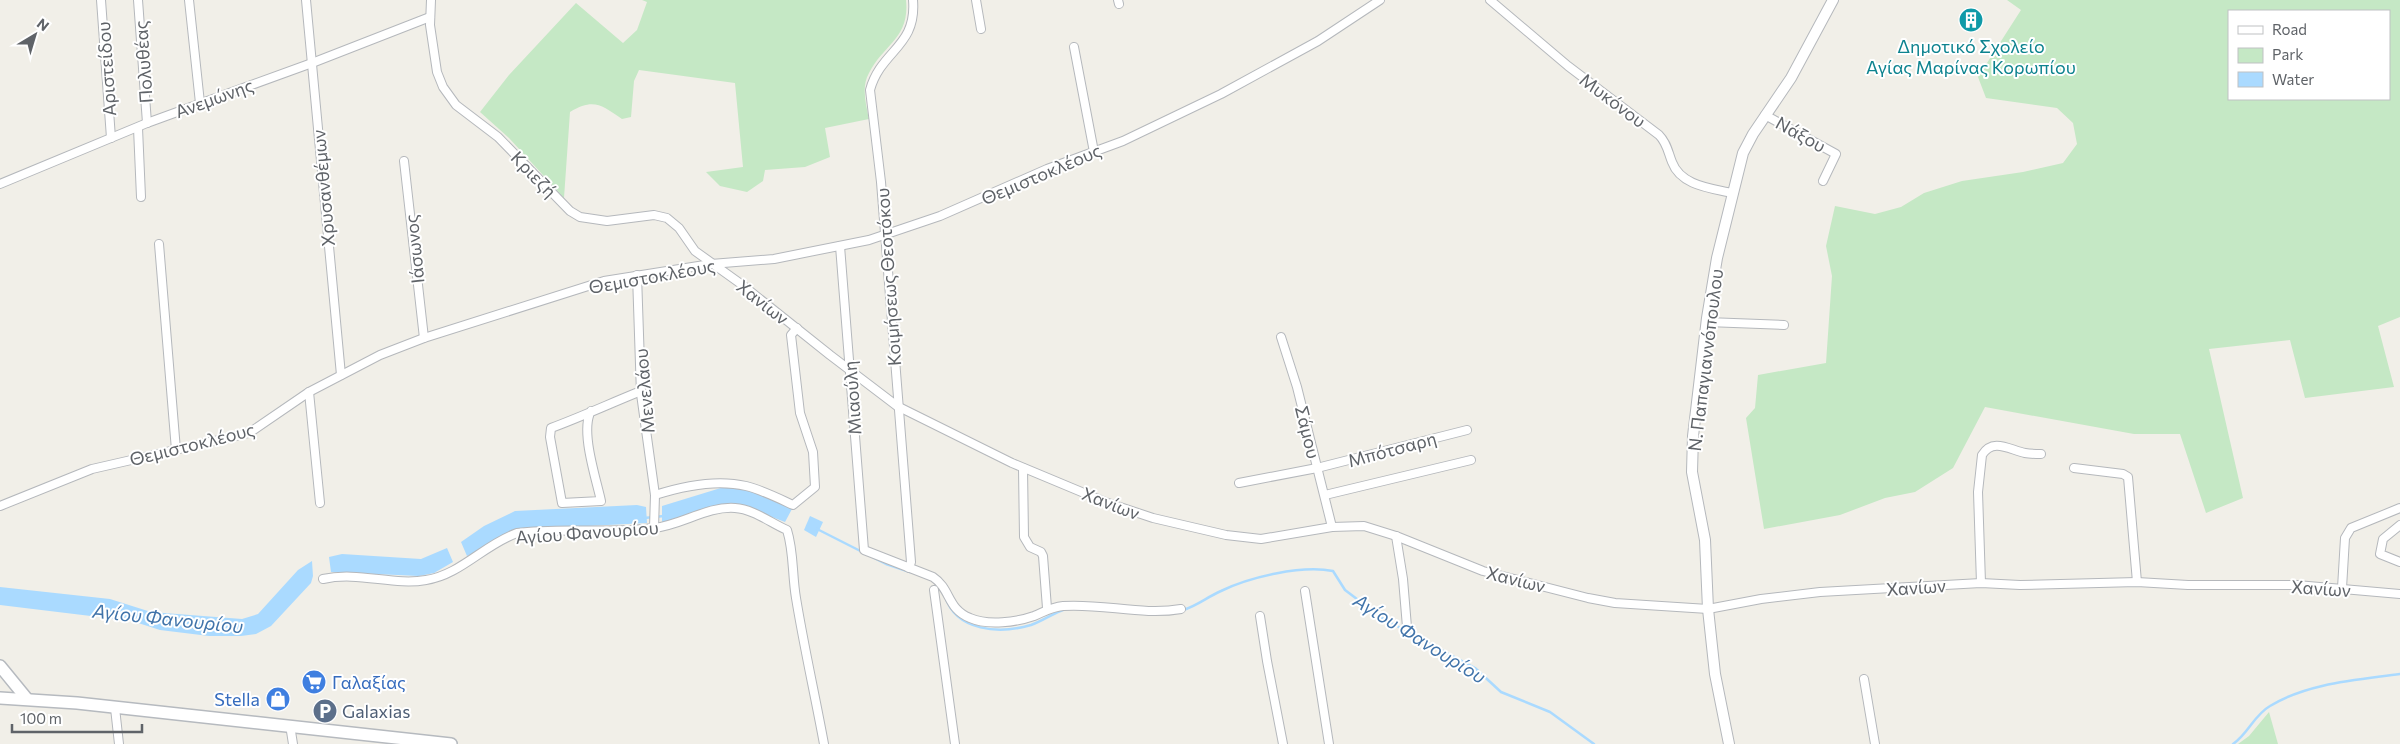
<svg xmlns="http://www.w3.org/2000/svg" width="2400" height="744" viewBox="0 0 2400 744" font-family="Commissioner,sans-serif">
	<style>
		.green { fill: #c5e8c5; fill-rule: evenodd }
		.water { fill: #aadaff }
		.lines { fill: none; stroke-linecap: round; stroke-linejoin: round }
		.stream { stroke: #aadaff; stroke-width: 2.5 }
		.minor-casing { stroke: #b5b8bc; stroke-width: 10 }
		.tertiary-casing { stroke: #b5b8bc; stroke-width: 12 }
		.secondary-casing { stroke: #b6babf; stroke-width: 14 }
		.minor { stroke: #fff; stroke-width: 8 }
		.tertiary { stroke: #fff; stroke-width: 10 }
		.secondary { stroke: #fff; stroke-width: 11 }
		.labels { text-anchor: middle; dominant-baseline: central; stroke-width: 4; stroke-linejoin: round; paint-order: stroke }
		.culture-label { font-size: 18px; fill: #0d838f; stroke: #fff }
		.street-label { font-size: 18px; fill: #5f6368; stroke: #fff }
		.shop-label { font-size: 18px; fill: #366cbe; stroke: #fff; text-anchor: start }
		.service-label { font-size: 18px; fill: #4e5e75; stroke: #fff; text-anchor: start }
		.water-label { font-size: 19px; font-style: italic; fill: #4174aa; stroke: #fff }
	</style>
	<rect width="100%" height="100%" fill="#f1efe8"/>
	<!-- green -->
	<g class="green">
		<path d="M642,0h264c4,38 -22,44 -37,73 -8,14 -3,31 0,46l-44,9 5,29 -25,10 -40,3 -2,11 -16,11 -27,-6 -14,-14 37,-5 -8,-84 -96,-13 -5,11 -3,36 -9,2c-21,-14 -28,-21 -52,-7l-6,86 -55,-60 -29,-26 29,-37 67,-72 47,40 14,-13 10,-28z"/>
		<path d="M2007,0h393v317l-22,9 16,61 -89,11 -15,-58 -81,9 34,149 -37,15 -26,-79h-46l-149,-27 -32,61 -38,24 -30,6 -45,17 -76,14 -18,-111 9,-10 3,-33 68,-12 6,-87 -6,-30 9,-40 40,8 26,-7 23,-14 38,-12 61,-9 40,-9 14,-19 -4,-21 -16,-15 -71,-10 -8,-21 43,-67zM2229,11h160v88h-160z"/>
		<polygon points="2269,712 2278,744 2238,744 2249,736"/>
	</g>
	<!-- water -->
	<g class="water">
		<path d="M724,487c22,0 50,9 68,22l-7,13 -39,-15 -84,15v-16z"/>
		<polygon points="637,505 646,507 647,523 529,529 467,556 461,542 484,526 515,511"/>
		<polygon points="810,516 823,522 816,537 804,530"/>
		<polygon points="447,548 453,562 434,573 419,576 331,572 329,557 342,554 421,559"/>
		<polygon points="312,561 313,576 311,583 271,626 256,634 241,636 209,636 160,630 132,621 0,605 0,587 110,599 151,612 242,619 258,614 298,570"/>
	</g>
	<g class="lines">
		<!-- stream -->
		<g class="stream">
			<polyline points="644,518 664,516"/>
			<polyline points="817,529 886,564 910,572"/>
			<path d="M945,596c11,36 55,38 86,29 12,-4 22,-12 35,-16"/>
			<path d="M1183,610c14,-4 24,-13 38,-19 29,-14 80,-26 112,-20l12,19 37,28 93,50 26,24 49,20 44,32"/>
			<path d="M2233,744c15,-10 21,-29 37,-38 38,-23 87,-26 130,-32"/>
		</g>
		<defs>
			<g id="minor">
				<polyline points="101,0 111,138"/>
				<polyline points="138,0 147,123"/>
				<polyline points="189,0 200,103"/>
				<polyline points="306,0 341,375"/>
				<polyline points="431,0 430,25 437,72 443,87 456,105 498,137 570,211 580,217 607,221 654,215 667,218 679,228 695,251 741,284 830,355 897,406 1012,463 1108,503 1153,518 1226,535 1261,539 1332,527 1364,526 1396,536 1483,571 1588,598 1615,603 1708,609 1761,599 1820,592 1981,583 2020,585 2137,582 2188,585 2297,585 2400,594"/>
				<polyline points="976,0 981,29"/>
				<polyline points="1118,0 1119,4"/>
				<path d="M1490,0l78,66 91,69c8,8 9,17 13,27 9,24 39,26 60,31"/>
				<polyline points="1074,47 1094,152"/>
				<polyline points="1765,115 1836,154 1823,181"/>
				<polyline points="138,128 141,197"/>
				<polyline points="404,161 424,338"/>
				<polyline points="0,184 147,123 312,63 430,17"/>
				<polyline points="159,244 176,450"/>
				<path d="M840,246l24,304 69,27c18,12 14,32 37,41 18,8 47,4 64,-2 10,-4 17,-9 29,-10 40,-3 79,10 118,3"/>
				<polyline points="637,275 641,394 655,495 654,528"/>
				<polyline points="1707,322 1784,325"/>
				<polyline points="1281,337 1297,387 1332,527"/>
				<polyline points="309,392 320,503"/>
				<path d="M591,411c-11,20 5,67 10,90l-39,2 -12,-66 1,-9c30,-11 60,-25 90,-37"/>
				<polyline points="1023,468 1024,537 1030,547 1041,552 1043,556 1047,608"/>
				<polyline points="2074,468 2123,474 2128,477 2137,582"/>
				<polyline points="1239,483 1317,468 1467,430"/>
				<path d="M655,495c28,-9 62,-16 91,-9 16,4 32,12 47,19l22,-18 -2,-35 -13,-39 -9,-78 6,-7"/>
				<polyline points="1325,495 1471,460"/>
				<polyline points="0,506 92,469 249,433 309,392 380,355 424,338 604,281 711,264 774,259 869,240 940,216 1047,169 1123,141 1221,94 1318,41 1380,0"/>
				<polyline points="2400,525 2383,539 2380,554 2400,562"/>
				<polyline points="1396,536 1403,579 1407,627"/>
				<path d="M909,568l2,-6 -30,-380 -11,-92c11,-40 47,-43 43,-90"/>
				<path d="M323,579c36,-8 70,7 103,1 34,-5 59,-36 91,-47 45,-6 92,1 137,-5 28,-3 53,-22 81,-20 18,1 36,15 52,22 7,22 5,45 9,68 8,49 19,97 28,146"/>
				<path d="M1981,583l-3,-91 4,-37c11,-18 28,-5 43,-2 5,1 11,1 16,1"/>
				<polyline points="2342,588 2345,538 2351,528 2400,508"/>
				<polyline points="934,590 955,744"/>
				<polyline points="1305,591 1329,744"/>
				<polyline points="1260,616 1267,661 1283,744"/>
				<polyline points="1864,679 1875,744"/>
				<polyline points="115,708 119,744"/>
				<polyline points="290,725 293,744"/>
			</g>
			<polyline id="tertiary" points="1729,744 1715,674 1708,609 1705,540 1692,472 1693,436 1707,318 1717,258 1743,153 1753,134 1791,78 1833,0"/>
			<g id="secondary">
				<polyline points="0,666 27,699"/>
				<polyline points="0,698 77,703 451,744"/>
			</g>
		</defs>
		<!-- minor casing -->
		<use href="#minor" class="minor-casing"/>
		<!-- tertiary casing -->
		<use href="#tertiary" class="tertiary-casing"/>
		<!-- secondary casing -->
		<use href="#secondary" class="secondary-casing"/>
		<!-- minor -->
		<use href="#minor" class="minor"/>
		<!-- tertiary -->
		<use href="#tertiary" class="tertiary"/>
		<!-- secondary -->
		<use href="#secondary" class="secondary"/>
	</g>
	<!-- icons -->
	<defs>
		<symbol id="building-disc" viewBox="-11 -11 22 22"><circle r="9.5" fill="#0f9aa8" stroke="#fff"/><path d="M-4-6H4V6H1V3H-1V6H-4ZM-2.5-4.3h1.7v1.8h-1.7ZM.8-4.3h1.7v1.8H.8ZM-2.5-1h1.7V.8h-1.7ZM.8-1h1.7V.8H.8Z" fill="#fff"/></symbol>
		<symbol id="supermarket-disc" viewBox="-11 -11 22 22"><circle r="9.5" fill="#3f7fe0" stroke="#fff"/><path d="M-6-5.5h2.5l.6 2H6L4.5 2H-2.5L-4.4-4H-6ZM-1.5 3.2a1.3 1.3 0 1 0 .1 0ZM3 3.2a1.3 1.3 0 1 0 .1 0Z" fill="#fff"/></symbol>
		<symbol id="shop-disc" viewBox="-11 -11 22 22"><circle r="9.5" fill="#3f7fe0" stroke="#fff"/><path d="M-5-2.5h2.3a2.7 3.5 0 0 1 5.4 0H5L5.5 6h-11ZM-1.5-2.5h3a1.5 2.3 0 0 0-3 0Z" fill="#fff"/></symbol>
		<symbol id="parking-disc" viewBox="-11 -11 22 22"><circle r="9.5" fill="#5c6f8a" stroke="#fff"/><path d="M-3.5-5.5H1a3.5 3.5 0 0 1 0 7H-1V5.5H-3.5ZM-1-3.4V-.6H.8a1.4 1.4 0 0 0 0-2.8Z" fill="#fff"/></symbol>
	</defs>
	<g fill-rule="evenodd">
		<use href="#building-disc" x="1957" y="6" width="28" height="28"/>
		<use href="#supermarket-disc" x="300" y="668" width="28" height="28"/>
		<use href="#shop-disc" x="264" y="685" width="28" height="28"/>
		<use href="#parking-disc" x="311" y="697" width="28" height="28"/>
	</g>
	<g class="labels">
		<!-- culture labels -->
		<g class="culture-label">
			<text x="1971" y="46">Δημοτικό Σχολείο<tspan x="1971" dy="21">Αγίας Μαρίνας Κορωπίου</tspan></text>
		</g>
		<!-- street labels -->
		<g class="street-label">
			<text transform="translate(143 62) rotate(-94)">Πολυθέας</text>
			<text transform="translate(106 69) rotate(-94)">Αριστείδου</text>
			<text transform="translate(214 98) rotate(-20)">Ανεμώνης</text>
			<text transform="translate(1613 100) rotate(37)">Μυκόνου</text>
			<text transform="translate(1801 134) rotate(29)">Νάξου</text>
			<text transform="translate(534 174) rotate(46)">Κριεζή</text>
			<text transform="translate(1041 174) rotate(-23)">Θεμιστοκλέους</text>
			<text transform="translate(323 188) rotate(-95)">Χρυσανθέμων</text>
			<text transform="translate(414 249) rotate(-96)">Ιάσωνος</text>
			<text transform="translate(652 276) rotate(-10)">Θεμιστοκλέους</text>
			<text transform="translate(888 277) rotate(-94)">Κοιμήσεως Θεοτόκου</text>
			<text transform="translate(763 302) rotate(38)">Χανίων</text>
			<text transform="translate(1705 360) rotate(-83)">Ν. Παπαγιαννόπουλου</text>
			<text transform="translate(644 391) rotate(-95)">Μενελάου</text>
			<text transform="translate(852 398) rotate(-94)">Μιαούλη</text>
			<text transform="translate(1308 432) rotate(76)">Σάμου</text>
			<text transform="translate(192 444) rotate(-14)">Θεμιστοκλέους</text>
			<text transform="translate(1392 449) rotate(-15)">Μπότσαρη</text>
			<text transform="translate(1111 503) rotate(21)">Χανίων</text>
			<text transform="translate(587 532) rotate(-4)">Αγίου Φανουρίου</text>
			<text transform="translate(1516 579) rotate(14)">Χανίων</text>
			<text transform="translate(1916 587) rotate(-4)">Χανίων</text>
			<text transform="translate(2321 588) rotate(4)">Χανίων</text>
		</g>
		<!-- shop labels -->
		<g class="shop-label">
			<text x="332" y="682">Γαλαξίας</text>
			<text x="260" y="699" text-anchor="end">Stella</text>
		</g>
		<!-- service labels -->
		<g class="service-label">
			<text x="342" y="711">Galaxias</text>
		</g>
		<!-- water labels -->
		<g class="water-label">
			<text transform="translate(168 618) rotate(6)">Αγίου Φανουρίου</text>
			<text transform="translate(1420 638) rotate(32)">Αγίου Φανουρίου</text>
		</g>
	</g>
	<!-- legend -->
	<rect x="2228" y="10" width="162" height="90" fill="#ffffff" stroke="#bfc1c3"/>
	<rect x="2238" y="26" width="25" height="8" fill="#ffffff" stroke="#bfc1c3"/>
	<text x="2272" y="35" font-size="15" fill="#5f6368">Road</text>
	<rect x="2238" y="48" width="25" height="15" fill="#c5e8c5" stroke="#bfc1c3"/>
	<text x="2272" y="60" font-size="15" fill="#5f6368">Park</text>
	<rect x="2238" y="72" width="25" height="15" fill="#aadaff" stroke="#bfc1c3"/>
	<text x="2272" y="85" font-size="15" fill="#5f6368">Water</text>
	<!-- north arrow -->
	<g transform="translate(35 35) rotate(38)" stroke="#ffffff" stroke-width="4" paint-order="stroke">
	<path d="M0-4L9 19L0 12L-9 19Z" fill="#5f6368"/>
	<text y="-8" font-size="14" font-weight="bold" text-anchor="middle" fill="#5f6368">N</text>
	</g>
	<!-- scale -->
	<path d="M12 724v8h130v-8" fill="none" stroke="#5f6368" stroke-width="2.5"/>
	<text x="20" y="724" font-size="15" fill="#5f6368" stroke="#ffffff" stroke-width="4" paint-order="stroke">100 m</text>
</svg>
